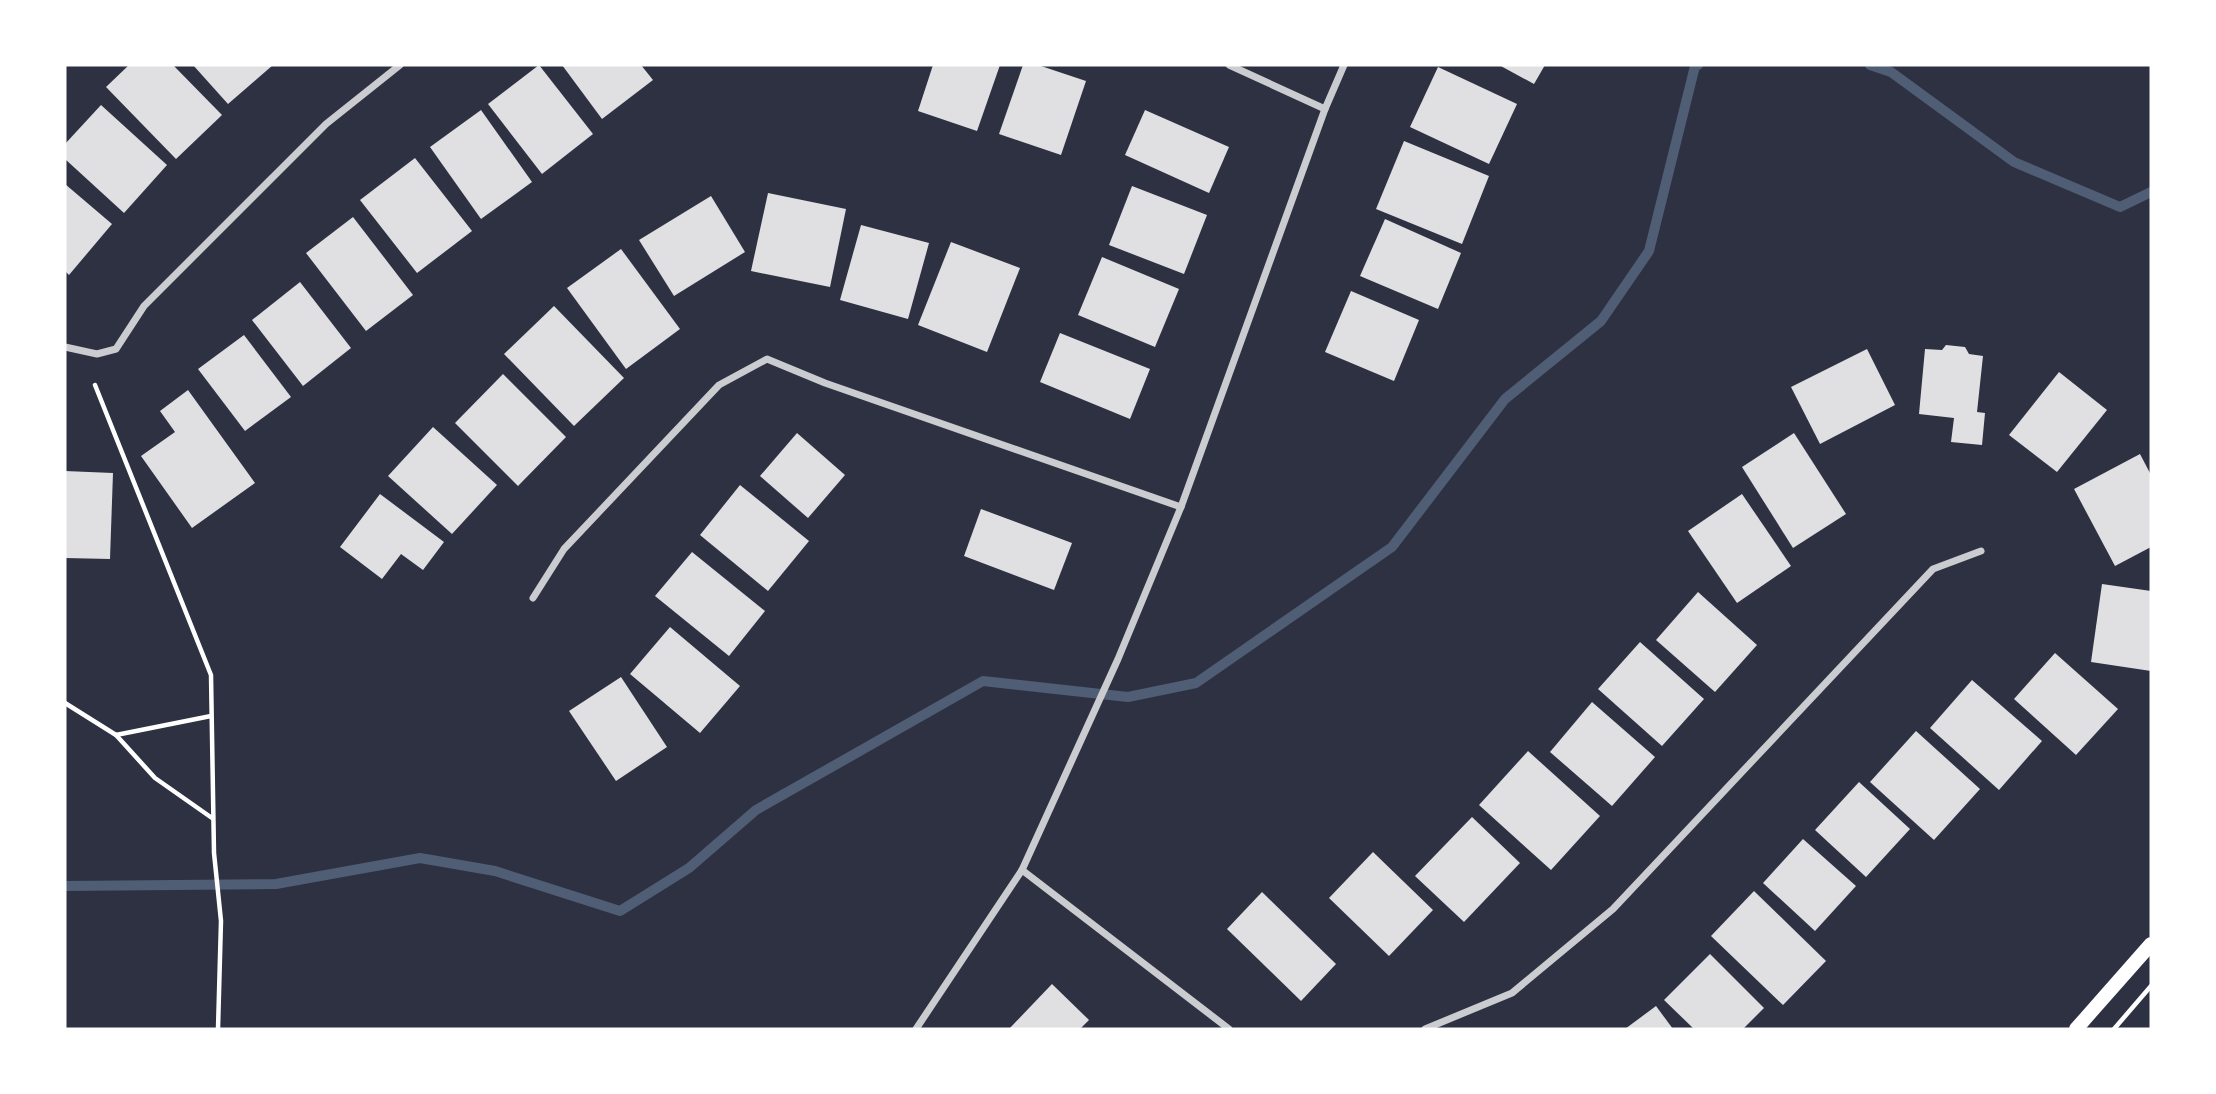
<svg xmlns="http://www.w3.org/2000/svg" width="2216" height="1094" viewBox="0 0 2216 1094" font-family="'IBM Plex Sans',sans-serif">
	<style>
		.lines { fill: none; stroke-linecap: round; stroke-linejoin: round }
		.stream { stroke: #4f5d75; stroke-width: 10 }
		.building { fill: #e0e0e3 }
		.path { stroke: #fff; stroke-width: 4.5 }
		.minor { stroke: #caccd0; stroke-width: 7 }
		.secondary { stroke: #fff; stroke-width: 14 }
	</style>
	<rect width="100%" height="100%" fill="#2d3142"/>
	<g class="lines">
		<!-- stream -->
		<g class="stream">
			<polyline points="1870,65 1891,72 2014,162 2120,207 2151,192"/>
			<polyline points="65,886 276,884 420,858 495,871 620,911 689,868 756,810 983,681 1128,697 1196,683 1392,547 1505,399 1601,321 1649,251 1695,66 1698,65"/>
		</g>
	</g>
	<!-- building -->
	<g class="building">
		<polygon points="129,65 173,65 222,115 176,159 106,87"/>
		<polygon points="193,65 273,65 228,104"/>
		<polygon points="539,65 593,134 542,174 488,104"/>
		<polygon points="562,65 641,65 653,80 602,119"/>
		<polygon points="933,65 1000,65 977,131 918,111"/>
		<polygon points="1023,65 1038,65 1086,81 1061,155 999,134"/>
		<polygon points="1499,65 1545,65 1534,84"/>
		<polygon points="1438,67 1517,104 1489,164 1410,127"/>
		<polygon points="101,105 167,165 124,213 65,159 65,144"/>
		<polygon points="481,110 532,182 481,219 430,147"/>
		<polygon points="1145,110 1229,147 1209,193 1125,155"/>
		<polygon points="1404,141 1489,176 1462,244 1376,209"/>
		<polygon points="415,158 472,231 417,273 360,200"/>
		<polygon points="65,184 112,224 69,275 65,271"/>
		<polygon points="1132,186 1207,215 1184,274 1109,245"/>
		<polygon points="768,193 846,209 830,287 751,271"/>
		<polygon points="711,196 745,252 674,296 639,240"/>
		<polygon points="353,217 413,295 366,331 306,253"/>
		<polygon points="1385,219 1461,253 1438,309 1360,276"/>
		<polygon points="861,225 929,243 908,319 840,300"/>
		<polygon points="951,242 1020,268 987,352 918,325"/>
		<polygon points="621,249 680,329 626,369 567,288"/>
		<polygon points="1102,257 1179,289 1155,347 1078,315"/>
		<polygon points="300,282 351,348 303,386 252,320"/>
		<polygon points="1351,291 1419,320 1394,381 1325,352"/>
		<polygon points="554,306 624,378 574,426 504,354"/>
		<polygon points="1060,333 1150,369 1130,419 1040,382"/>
		<polygon points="244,335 291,397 245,431 198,369"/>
		<polygon points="1946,345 1965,347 1969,354 1983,356 1977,412 1985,413 1982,445 1951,442 1954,418 1919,414 1925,349 1942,350"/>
		<polygon points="1867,349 1895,405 1820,444 1791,387"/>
		<polygon points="2059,372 2107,410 2057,472 2009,435"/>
		<polygon points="503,374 566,437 518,486 455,423"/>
		<polygon points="188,390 255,483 192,528 141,456 175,432 160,411"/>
		<polygon points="433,427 497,485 452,534 388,476"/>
		<polygon points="797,433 845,475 808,518 760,476"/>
		<polygon points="1794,433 1846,514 1793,548 1742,467"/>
		<polygon points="2140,454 2151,475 2151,547 2115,566 2074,489"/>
		<polygon points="65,471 113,473 110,559 65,558"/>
		<polygon points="740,485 809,541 768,591 700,535"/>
		<polygon points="380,494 444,542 423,570 401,554 382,579 340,547"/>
		<polygon points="1742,494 1791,566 1737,603 1688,531"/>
		<polygon points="981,509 1072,543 1054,590 964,556"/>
		<polygon points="692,552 765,611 729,656 655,596"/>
		<polygon points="2102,584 2151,591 2151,671 2091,662"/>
		<polygon points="1698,592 1757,645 1715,692 1656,640"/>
		<polygon points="670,627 740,686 700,733 630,674"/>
		<polygon points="1640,642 1704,699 1662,746 1598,689"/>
		<polygon points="2055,653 2118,709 2076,755 2014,699"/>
		<polygon points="621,677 667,747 616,781 569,711"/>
		<polygon points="1972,680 2042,741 1999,790 1930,728"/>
		<polygon points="1592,702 1655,757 1612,806 1550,752"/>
		<polygon points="1916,731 1980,789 1934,840 1870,782"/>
		<polygon points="1528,751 1600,816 1551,870 1479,805"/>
		<polygon points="1859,782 1910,829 1866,877 1815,830"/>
		<polygon points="1472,817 1520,863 1464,922 1415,876"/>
		<polygon points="1803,839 1856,886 1815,931 1763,883"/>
		<polygon points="1373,852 1433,910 1389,956 1329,898"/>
		<polygon points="1754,891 1826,961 1783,1005 1711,936"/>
		<polygon points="1262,892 1336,964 1301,1001 1227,929"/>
		<polygon points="1710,954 1764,1008 1743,1029 1694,1029 1664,1000"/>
		<polygon points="1052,984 1089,1020 1080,1029 1009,1029"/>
		<polygon points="1656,1006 1673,1029 1625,1029"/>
	</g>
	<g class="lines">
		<!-- path -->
		<g class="path">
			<polyline points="95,385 211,675 214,853 221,921 218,1029"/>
			<polyline points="65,703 116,735 211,716"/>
			<polyline points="116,735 155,778 212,818"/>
			<polyline points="2114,1029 2151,986"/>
		</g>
		<!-- minor -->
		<g class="minor">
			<polyline points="1229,65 1325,109"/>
			<polyline points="65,347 97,354 116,349 144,306 326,124 400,65"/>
			<polyline points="533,598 564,549 719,385 767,359 825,383 1181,507"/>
			<polyline points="1022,870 1229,1029"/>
			<polyline points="916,1029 1022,870 1118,659 1181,507 1325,109 1344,65"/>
			<polyline points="1425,1029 1512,993 1613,909 1933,569 1981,551"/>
		</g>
		<!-- secondary -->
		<polyline class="secondary" points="2076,1029 2151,944"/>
	</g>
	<!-- border -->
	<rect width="2216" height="1094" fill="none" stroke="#ffffff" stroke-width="133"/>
</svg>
